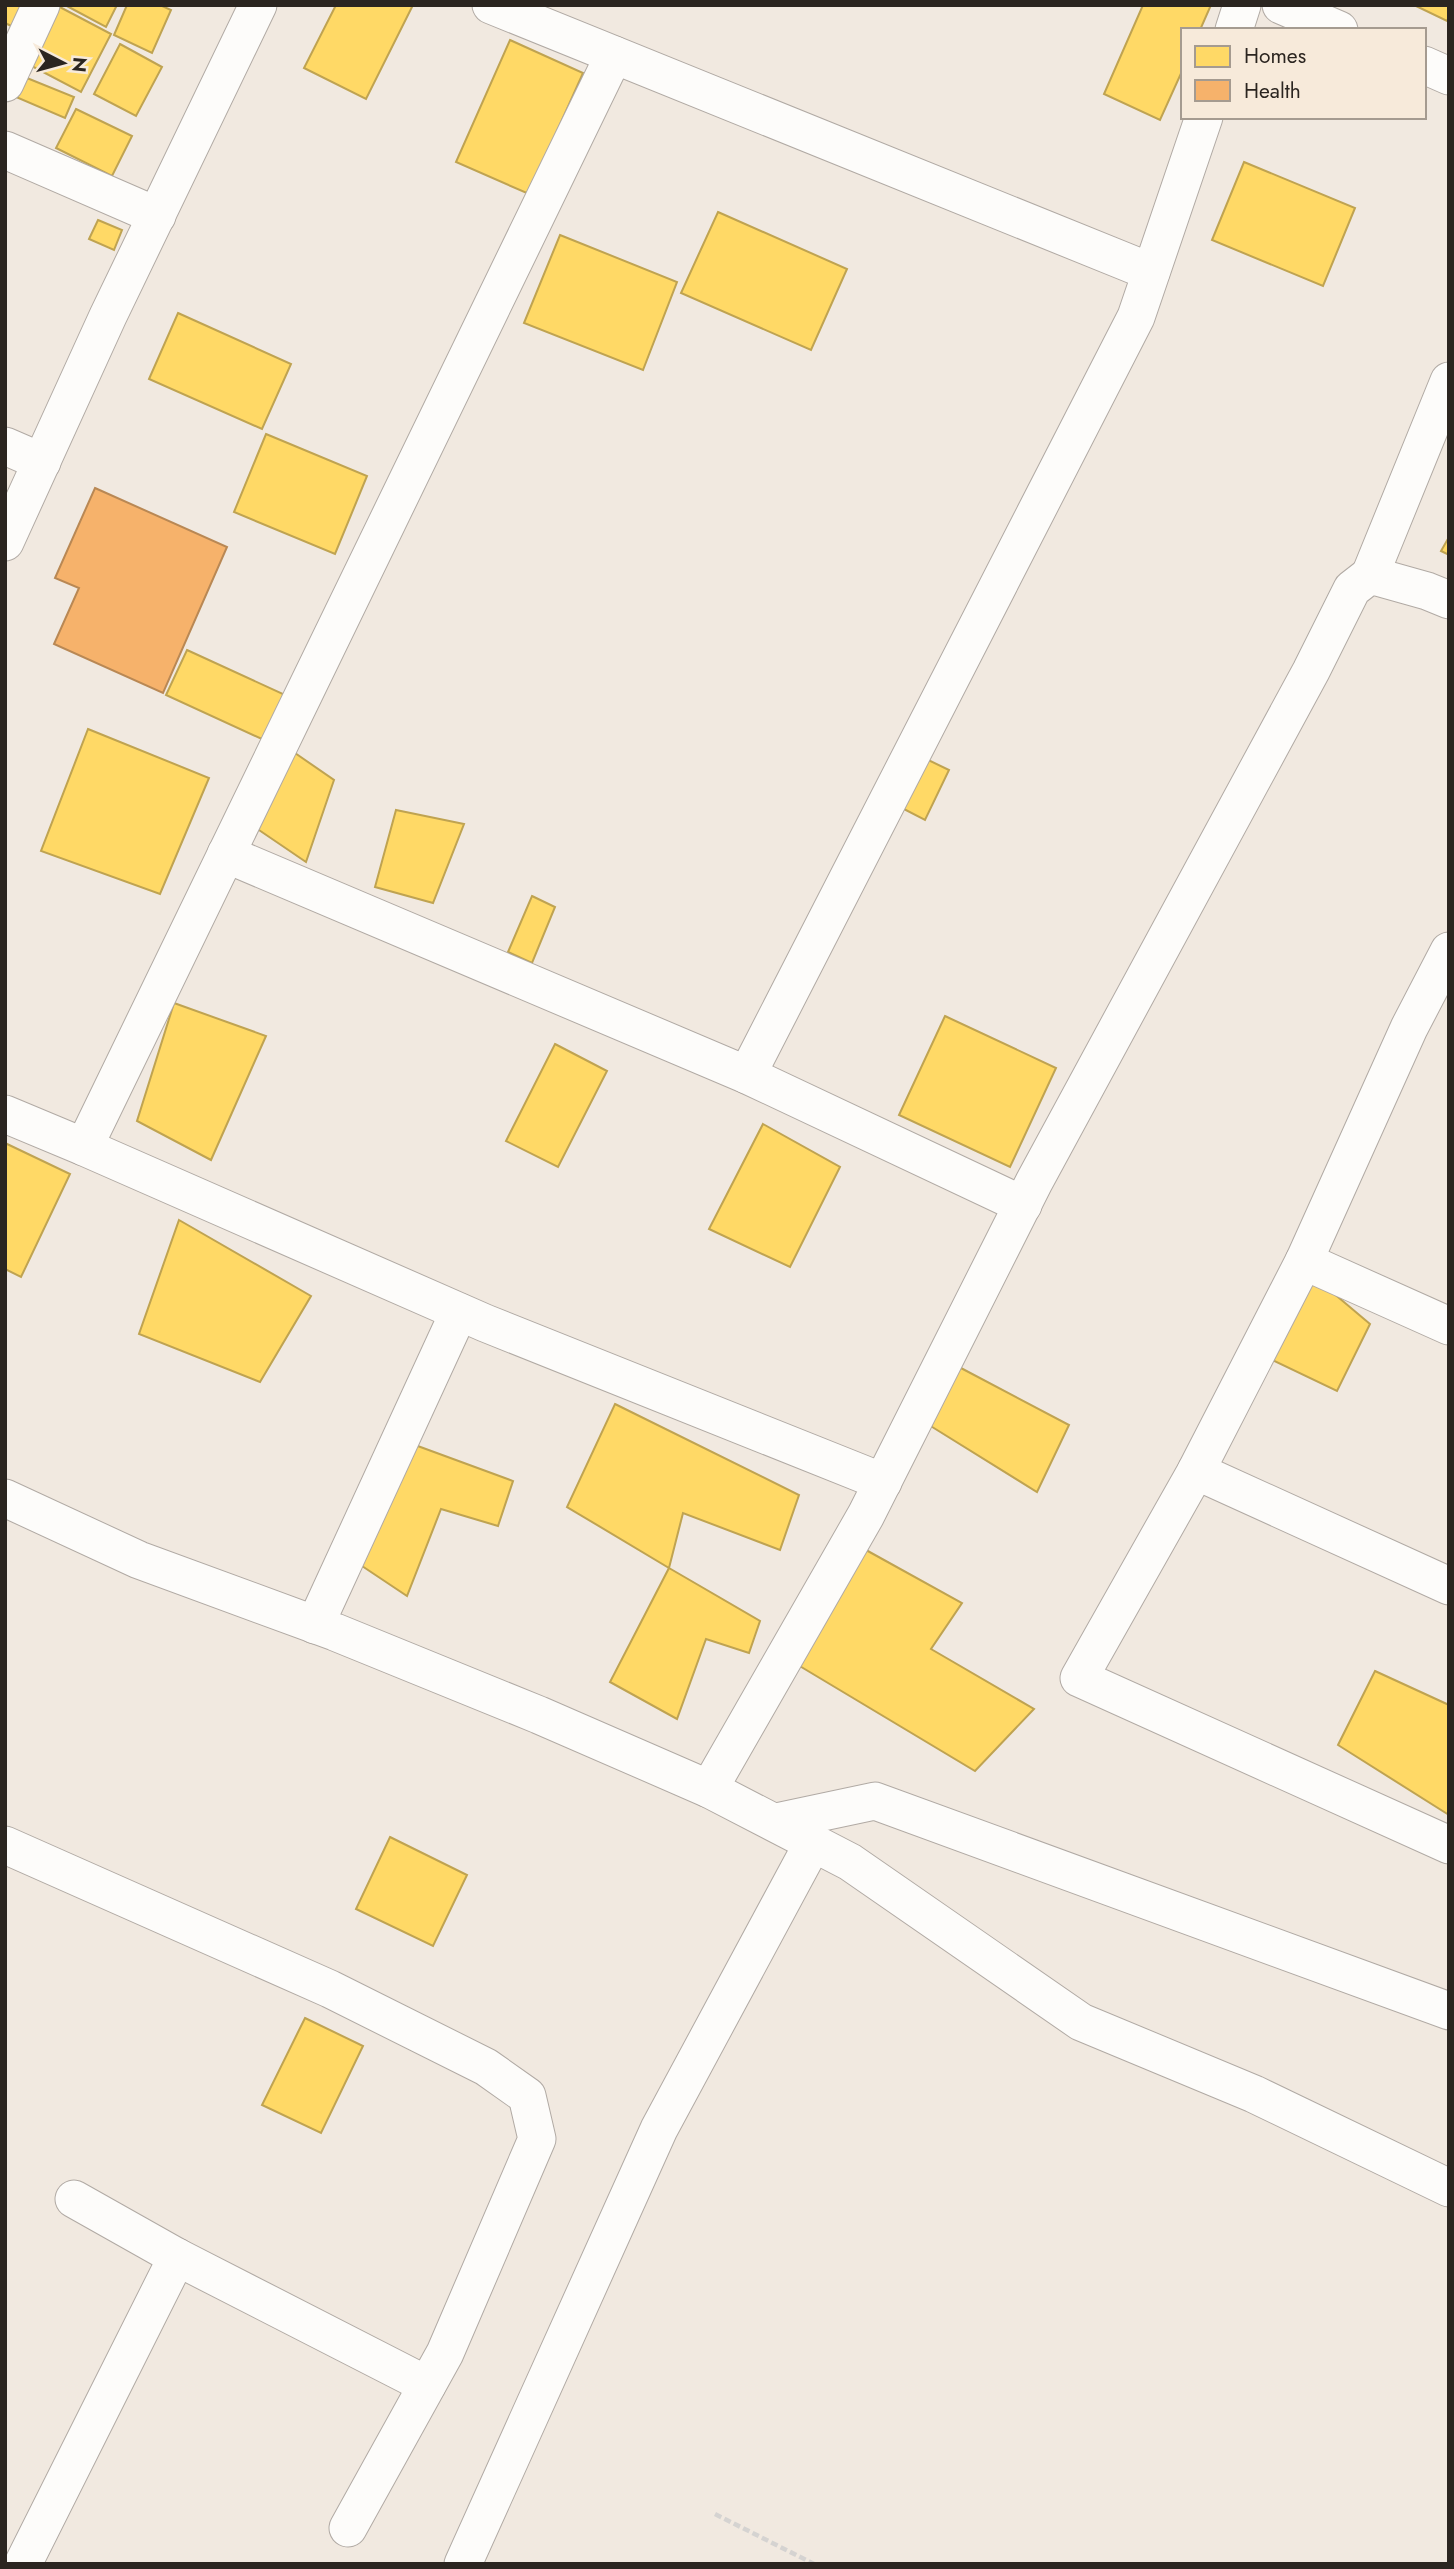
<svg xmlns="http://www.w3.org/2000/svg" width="1454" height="2569" viewBox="0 0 1454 2569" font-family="Jost,sans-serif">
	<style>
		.homes { fill: #ffd966; stroke: #bfa351; stroke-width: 2 }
		.health { fill: #f6b26b; stroke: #b98854; stroke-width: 2 }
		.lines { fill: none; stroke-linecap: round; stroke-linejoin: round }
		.minor-casing { stroke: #b1aaa4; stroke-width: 39 }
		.path { stroke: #d5d3d1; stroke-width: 4.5; stroke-dasharray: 7 3.5; stroke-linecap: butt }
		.minor { stroke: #fdfcfa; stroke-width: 37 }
	</style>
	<rect width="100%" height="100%" fill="#f1e9e0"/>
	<!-- homes -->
	<g class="homes">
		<polygon points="5,5 26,5 22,31 5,23"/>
		<polygon points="56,5 111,34 81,92 24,62"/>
		<polygon points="65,5 117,5 106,27"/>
		<polygon points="127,5 160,5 171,10 152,53 114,35"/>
		<polygon points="336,5 413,5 366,99 304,68"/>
		<polygon points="1143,5 1211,5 1200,30 1183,30 1183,69 1160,120 1104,94"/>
		<polygon points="1414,5 1449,5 1449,17 1447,21"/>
		<polygon points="510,40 583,73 529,194 456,162"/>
		<polygon points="120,44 162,67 136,116 94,94"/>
		<polygon points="17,74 74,97 65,118 9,94"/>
		<polygon points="76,109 132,136 112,176 56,148"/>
		<polygon points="1244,162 1355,208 1323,286 1212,240"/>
		<polygon points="718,212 847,269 811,350 681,293"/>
		<polygon points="98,220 122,230 114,250 89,239"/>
		<polygon points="560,235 677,282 643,370 524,323"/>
		<polygon points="178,313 291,364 262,429 149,379"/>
		<polygon points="266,434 367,476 335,554 234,512"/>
		<polygon points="1449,537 1449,555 1441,551"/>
		<polygon points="187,650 296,700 275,745 166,695"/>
		<polygon points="88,729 209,778 160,894 41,851"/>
		<polygon points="295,753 334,780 306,862 256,828"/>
		<polygon points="922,757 949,770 925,820 898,806"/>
		<polygon points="396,810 464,824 433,903 375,887"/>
		<polygon points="532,896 555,907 532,963 508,952"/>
		<polygon points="174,1003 266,1036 211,1160 137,1121"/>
		<polygon points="945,1016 1056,1068 1010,1167 899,1115"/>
		<polygon points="555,1044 607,1071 558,1167 506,1141"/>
		<polygon points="763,1124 840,1167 790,1267 709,1229"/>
		<polygon points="5,1143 70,1174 21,1277 5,1269"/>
		<polygon points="179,1220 311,1296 260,1382 139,1334"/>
		<polygon points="1313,1276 1370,1324 1337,1391 1268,1358"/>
		<polygon points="959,1367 1069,1425 1037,1492 929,1425"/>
		<polygon points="615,1404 799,1495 780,1550 683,1513 669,1568 567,1507"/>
		<polygon points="415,1445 513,1481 498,1526 441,1509 407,1596 356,1562"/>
		<polygon points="866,1550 962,1603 931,1649 1034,1709 975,1771 793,1662"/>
		<polygon points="669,1568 760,1621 749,1653 706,1639 677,1719 610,1682"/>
		<polygon points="1375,1671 1449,1705 1449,1815 1338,1745"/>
		<polygon points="390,1837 467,1875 433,1946 356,1909"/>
		<polygon points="305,2018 363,2046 321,2133 262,2105"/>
	</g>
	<!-- health -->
	<polygon class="health" points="95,488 227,547 163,693 54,644 79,588 55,578"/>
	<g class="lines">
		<defs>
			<g id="minor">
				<polyline points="491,5 1151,272"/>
				<polyline points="1281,5 1339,30"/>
				<polyline points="1234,30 1242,5"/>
				<polyline points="1424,65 1449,76"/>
				<polyline points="5,83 41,5"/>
				<polyline points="5,150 157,216"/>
				<polyline points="5,446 42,462"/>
				<polyline points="5,542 108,316 258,5"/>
				<polyline points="1370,575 1449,381"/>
				<polyline points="226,854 747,1075 1023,1205"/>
				<polyline points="1449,951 1409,1028 1304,1261 1196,1471 1079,1678 1449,1845"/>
				<polyline points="747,1075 1136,317 1204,117"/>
				<polyline points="5,1114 84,1147 614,55"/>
				<polyline points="84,1147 485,1323 883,1482"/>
				<polyline points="1304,1261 1449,1326"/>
				<polyline points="1196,1471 1449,1586"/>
				<polyline points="5,1498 139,1560 335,1632 539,1715 709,1789 850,1862 1081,2022 1254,2094 1449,2188"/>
				<polyline points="315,1625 459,1312"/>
				<polyline points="709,1789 866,1515 1034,1182 1311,671 1352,589 1370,575 1427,591 1449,600"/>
				<polyline points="776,1822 875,1801 1449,2011"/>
				<polyline points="5,1845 330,1989 486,2067 527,2096 537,2139 445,2353 348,2528"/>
				<polyline points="74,2199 177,2257 427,2385"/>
				<polyline points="23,2564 177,2257"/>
				<polyline points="463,2564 659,2129 813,1843"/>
			</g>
		</defs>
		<!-- minor casing -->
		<use href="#minor" class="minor-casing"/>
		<!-- path -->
		<polyline class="path" points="715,2514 814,2564"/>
		<!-- minor -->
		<use href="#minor" class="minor"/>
	</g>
	<!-- border -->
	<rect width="1454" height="2569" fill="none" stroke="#2b2520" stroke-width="14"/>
	<!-- legend -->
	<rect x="1181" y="28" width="245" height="91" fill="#f7eada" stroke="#a59b90" stroke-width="2"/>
	<rect x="1195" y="46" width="35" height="21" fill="#ffd966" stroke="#a59b90" stroke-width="2"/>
	<text x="1244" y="63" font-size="21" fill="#2b2520">Homes</text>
	<rect x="1195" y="80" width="35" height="21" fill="#f6b26b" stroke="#a59b90" stroke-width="2"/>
	<text x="1244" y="98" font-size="21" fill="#2b2520">Health</text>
	<!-- north arrow -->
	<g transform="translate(63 63) rotate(96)" stroke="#f7eada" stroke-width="5" paint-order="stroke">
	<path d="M0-5L12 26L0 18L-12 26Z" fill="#2b2520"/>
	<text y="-10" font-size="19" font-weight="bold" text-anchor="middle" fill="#2b2520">N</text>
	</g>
</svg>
